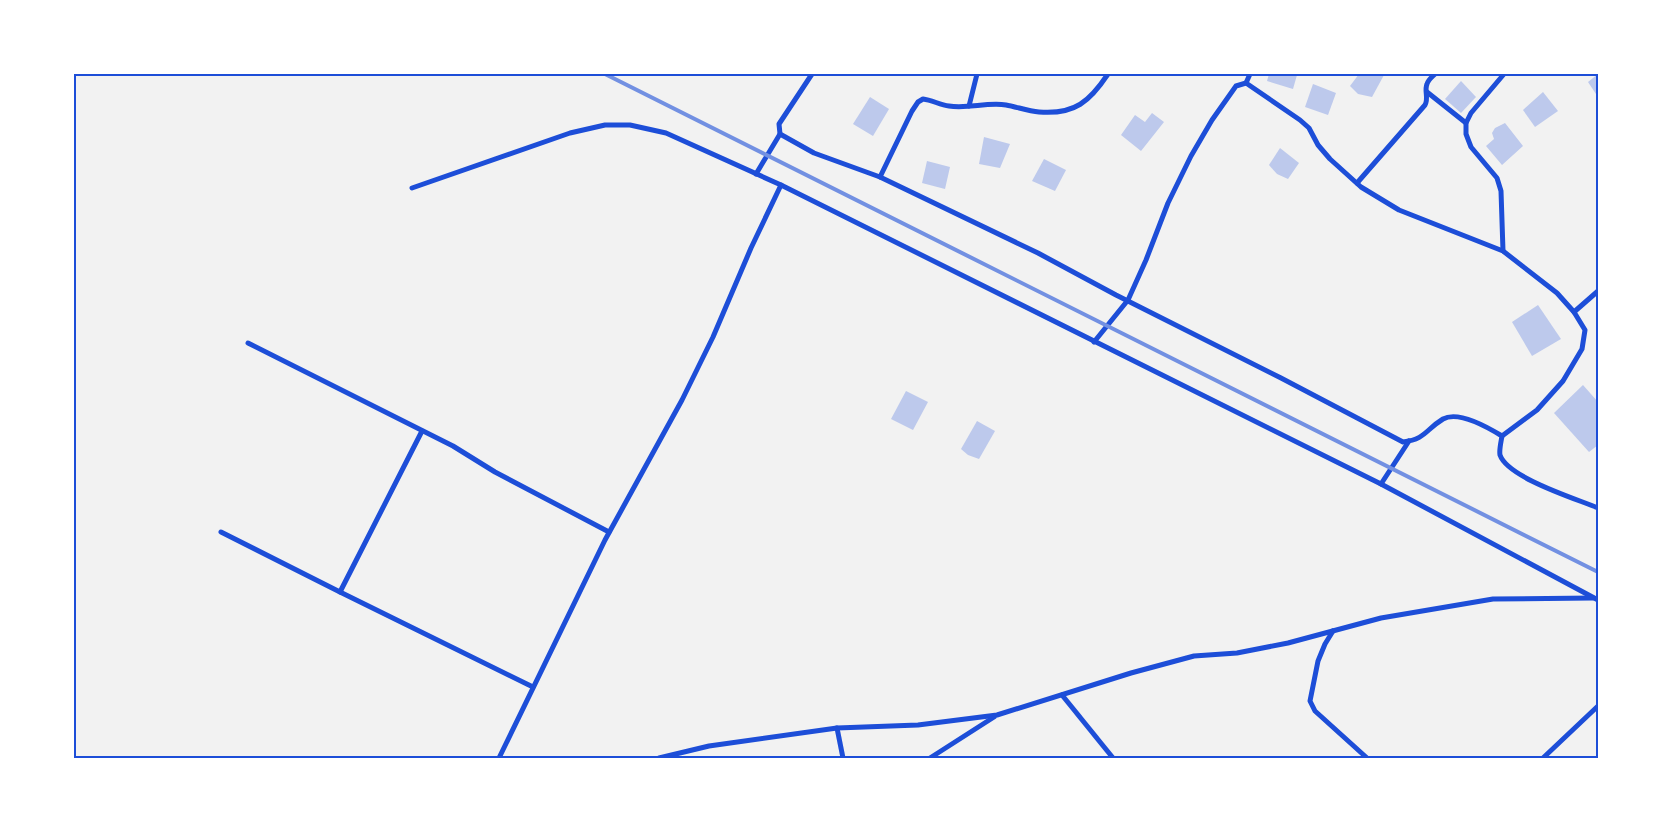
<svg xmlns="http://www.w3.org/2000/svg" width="1672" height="832" viewBox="0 0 1672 832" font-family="Mulish,sans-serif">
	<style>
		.building { fill: #bdc9ec }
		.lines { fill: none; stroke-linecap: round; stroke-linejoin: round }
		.minor { stroke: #1d4ed8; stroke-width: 5 }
		.rail { stroke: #7290e2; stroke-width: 4 }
		.neatline { fill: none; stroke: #1d4ed8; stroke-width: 2 }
	</style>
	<rect width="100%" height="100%" fill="#f2f2f2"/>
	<!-- building -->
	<g class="building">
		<polygon points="1269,74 1291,74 1297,75 1293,89 1267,81"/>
		<polygon points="1359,74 1384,75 1372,97 1358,94 1350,86"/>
		<polygon points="1598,74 1598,97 1588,82"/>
		<polygon points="1461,81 1476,97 1461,113 1445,99"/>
		<polygon points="1313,84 1336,93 1328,115 1305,107"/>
		<polygon points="1543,92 1558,111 1535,127 1523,110"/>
		<polygon points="870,97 889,109 873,136 853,124"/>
		<polygon points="1152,113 1164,122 1141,151 1121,135 1135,115 1145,122"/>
		<polygon points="1505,123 1523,146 1502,165 1486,146 1494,139 1492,133 1495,128"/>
		<polygon points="984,137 1010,144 1000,168 979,164"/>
		<polygon points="1280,148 1299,163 1288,179 1277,174 1269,165"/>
		<polygon points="1044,159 1066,170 1055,191 1032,181"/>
		<polygon points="927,161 950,167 945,189 922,183"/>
		<polygon points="1538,305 1561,339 1532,356 1512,322"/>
		<polygon points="1583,385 1598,402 1598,445 1589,452 1554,413"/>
		<polygon points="906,391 928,402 913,430 891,419"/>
		<polygon points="977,421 995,431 979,459 968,455 961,449"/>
	</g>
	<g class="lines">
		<!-- minor -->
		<g class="minor">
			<path d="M812,74l-33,50 1,10 34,19 66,24 158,76 78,42 165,83 122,64c23,-3 22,-12 40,-23 16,-9 46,9 59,17 -1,6 -3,14 -2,19 8,23 77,44 98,53"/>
			<polyline points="1246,83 1300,120 1309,128 1318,145 1330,159 1361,187 1399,210 1503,251 1557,293 1574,312 1585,330 1582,349 1563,381 1537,410 1502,436"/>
			<polyline points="1427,92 1466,123"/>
			<polyline points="969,106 977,74"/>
			<polyline points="756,174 780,134"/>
			<path d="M880,177l32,-66 6,-9 5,-3c9,1 17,6 26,7 19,3 38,-4 57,-1 11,2 22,6 33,7 36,3 51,-11 69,-38"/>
			<path d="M1357,183l68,-78c4,-7 -1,-14 2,-21 1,-4 5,-7 8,-10"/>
			<polyline points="412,188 570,133 605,125 630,125 666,133 781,185 1381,484 1598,600"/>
			<polyline points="1503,251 1501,191 1497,178 1471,147 1466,134 1466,123 1471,113 1504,74"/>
			<polyline points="1574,312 1598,291"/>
			<polyline points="1094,342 1128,300 1146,260 1168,203 1191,156 1212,120 1236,86 1246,83 1250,74"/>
			<polyline points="248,343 453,446 495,472 609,532"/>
			<polyline points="1381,484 1409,441"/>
			<polyline points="221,532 340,592 533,687"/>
			<polyline points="340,592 422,431"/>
			<polyline points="1333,631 1325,644 1318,661 1310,701 1315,711 1367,758"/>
			<polyline points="1062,695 1113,758"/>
			<polyline points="837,728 843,758"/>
			<polyline points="499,758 605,540 682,400 713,337 751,248 781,185"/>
			<polyline points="659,758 709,746 837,728 918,725 997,715 1131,673 1194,656 1237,653 1288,643 1381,618 1493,599 1593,598"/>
			<polyline points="930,758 994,717"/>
			<polyline points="1543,758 1598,706"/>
		</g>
		<!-- rail -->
		<polyline class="rail" points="605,74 1598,572"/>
	</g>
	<!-- border -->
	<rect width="1672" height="832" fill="none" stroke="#ffffff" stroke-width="150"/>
	<rect x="75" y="75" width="1522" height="682" class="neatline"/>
</svg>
